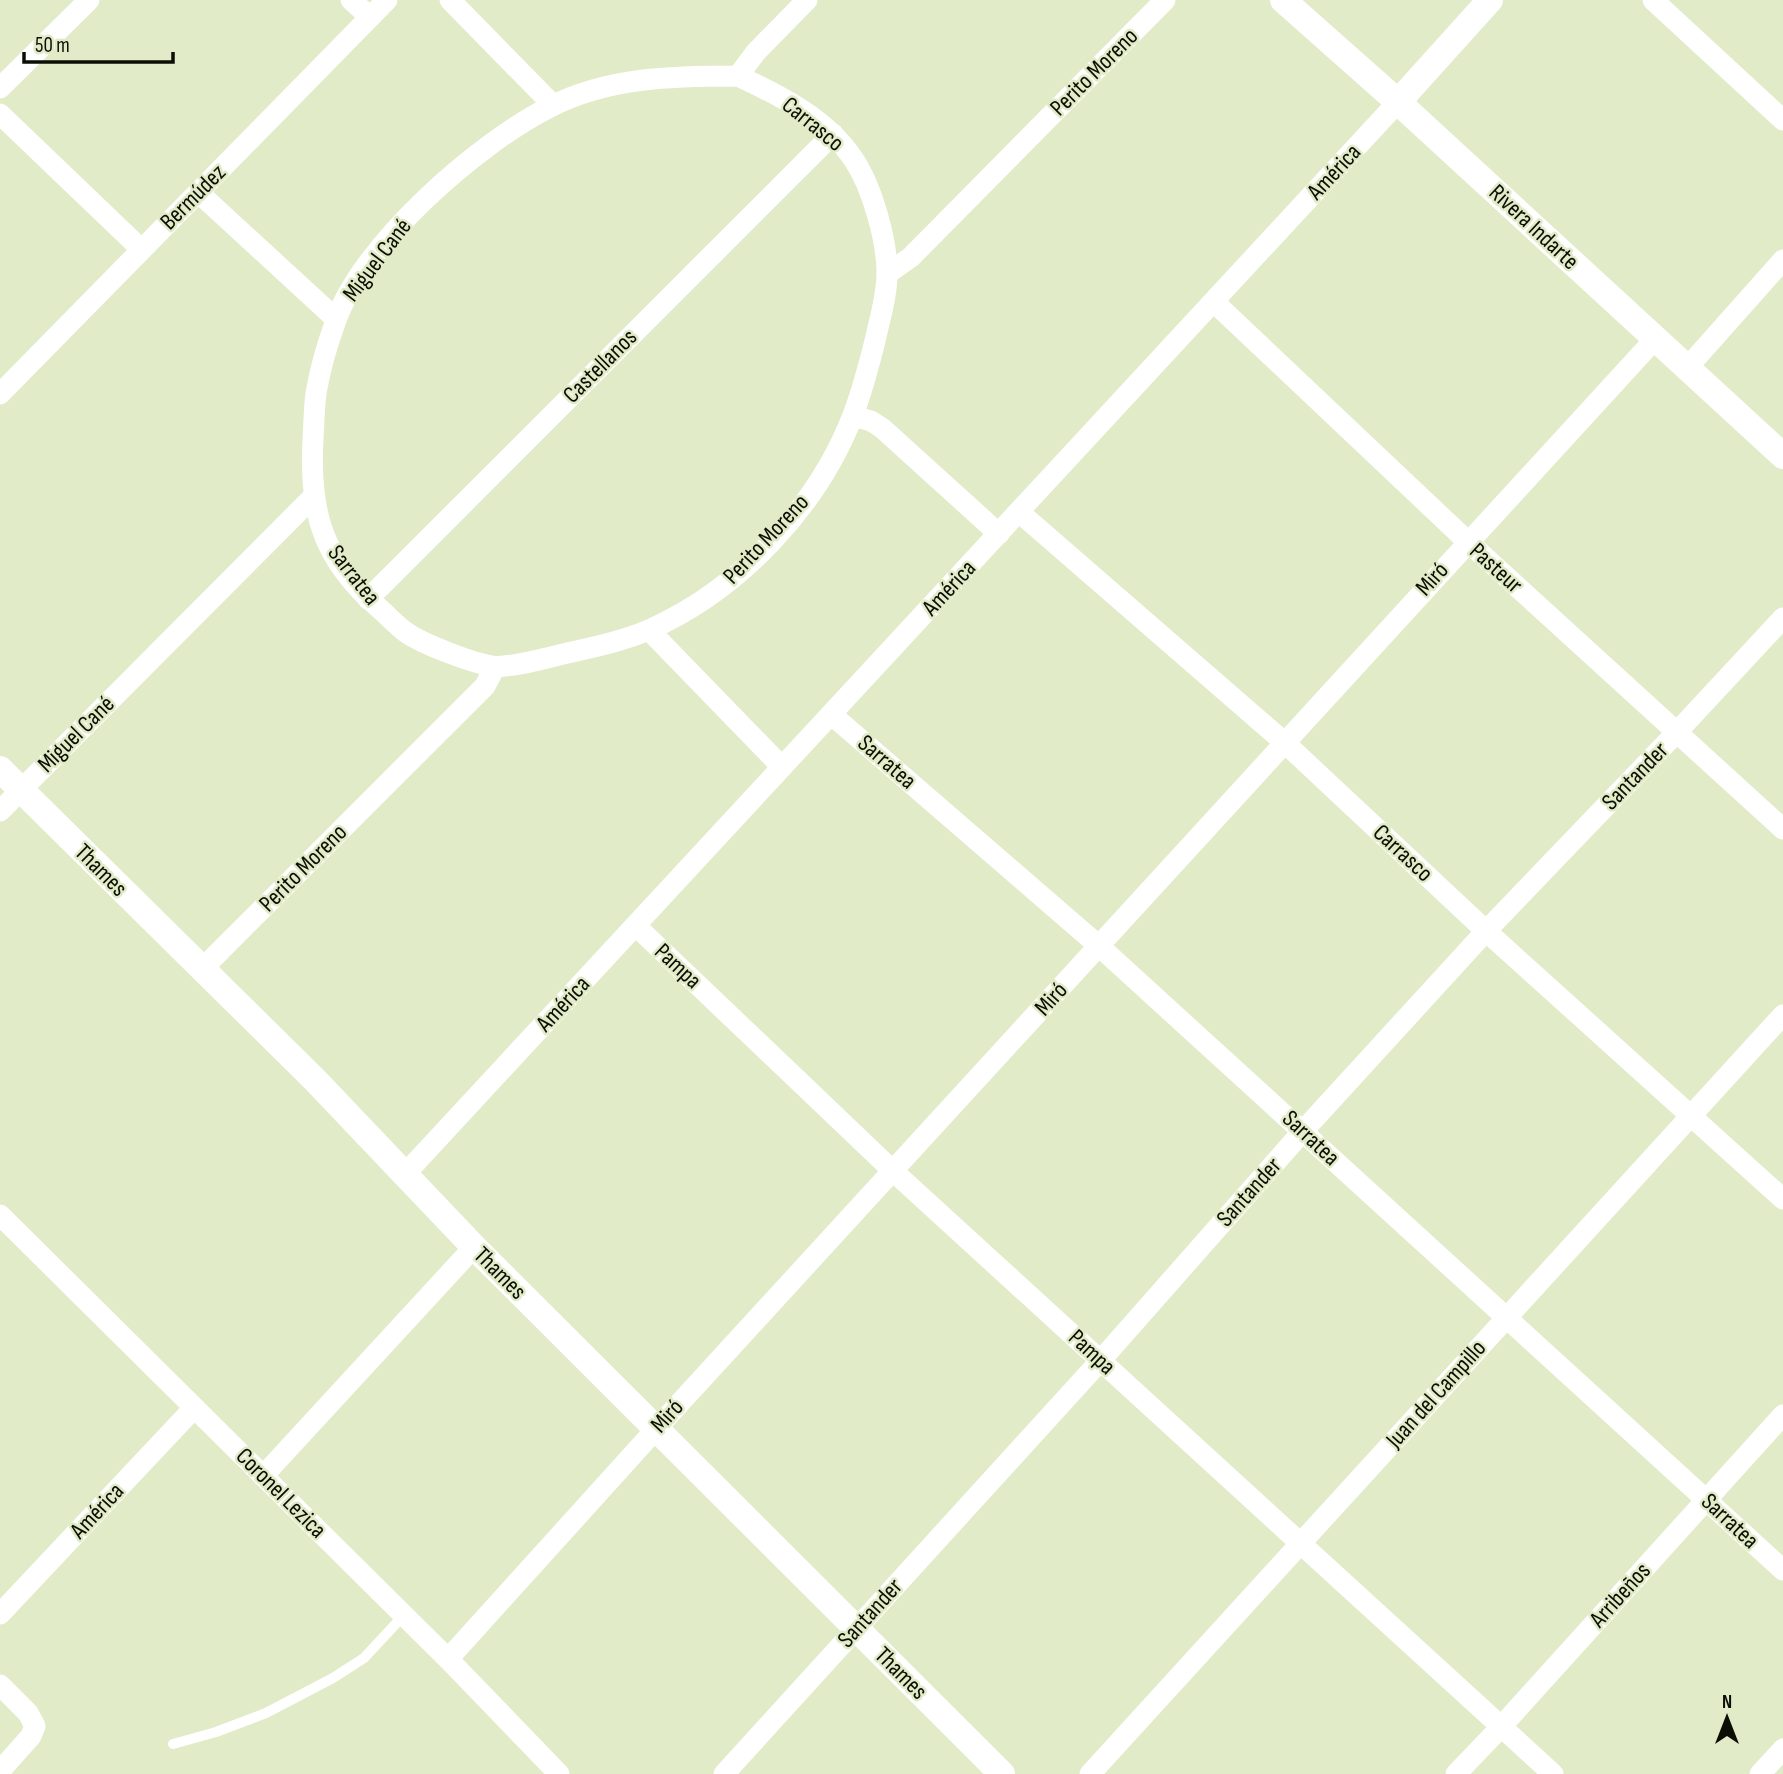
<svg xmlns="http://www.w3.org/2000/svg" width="1783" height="1774" viewBox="0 0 1783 1774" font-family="'Sofia Sans Condensed',sans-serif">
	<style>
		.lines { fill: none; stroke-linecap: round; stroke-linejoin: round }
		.service { stroke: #fff; stroke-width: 10 }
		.minor { stroke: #fff; stroke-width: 21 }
		.tertiary { stroke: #fff; stroke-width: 26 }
		.labels { text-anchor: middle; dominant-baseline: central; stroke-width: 5; stroke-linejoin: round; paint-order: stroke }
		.street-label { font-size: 24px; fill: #0b0e04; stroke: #e1ebc7 }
	</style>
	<rect width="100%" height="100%" fill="#e1ebc7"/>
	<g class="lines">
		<!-- service -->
		<polyline class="service" points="173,1744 216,1732 266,1713 333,1678 364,1658 404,1615"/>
		<!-- minor -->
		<g class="minor">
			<polyline points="351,0 370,17"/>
			<polyline points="450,0 553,105"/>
			<polyline points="1653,0 1783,120"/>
			<path d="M738,76c43,20 89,43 116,84 18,27 33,80 33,113 0,24 -8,49 -13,72 -6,23 -12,47 -21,70 -35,91 -113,174 -202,214 -25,11 -52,17 -79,23 -19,4 -63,17 -80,14 -20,-3 -69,-22 -85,-33 -10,-7 -18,-16 -27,-24 -58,-50 -71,-97 -67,-170 1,-15 1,-31 3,-46 4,-23 11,-48 19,-70 26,-78 143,-180 215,-216 58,-30 124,-31 188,-31l18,-24 51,-52"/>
			<polyline points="0,88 89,0"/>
			<polyline points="0,114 141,249"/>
			<polyline points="199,193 336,319"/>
			<polyline points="887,274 911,257 1165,0"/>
			<polyline points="1214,302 1467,541 1783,829"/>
			<polyline points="1687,368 1783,260"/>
			<polyline points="0,394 387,0"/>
			<polyline points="853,416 871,421 882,428 999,534"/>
			<polyline points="1019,512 1284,742 1486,931 1783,1199"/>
			<polyline points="368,599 833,134"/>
			<polyline points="649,630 782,767"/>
			<polyline points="832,715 1099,946 1783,1570"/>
			<polyline points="0,811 313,497"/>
			<polyline points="636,926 893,1171 1553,1774"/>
			<polyline points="202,969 485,686 495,667"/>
			<polyline points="405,1174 1398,102"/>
			<polyline points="0,1215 448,1659 559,1774"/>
			<polyline points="263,1476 474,1247"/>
			<polyline points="0,1614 194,1408"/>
			<polyline points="448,1659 656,1429 1655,339"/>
			<polyline points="0,1685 28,1713 35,1726 31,1736 0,1771"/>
			<polyline points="724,1774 1101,1360 1303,1131 1486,931 1677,732 1783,618"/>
			<polyline points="1090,1774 1783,1015"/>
			<polyline points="1456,1774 1500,1728 1783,1415"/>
			<polyline points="1760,1774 1783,1749"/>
		</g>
		<!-- tertiary -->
		<g class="tertiary">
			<polyline points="1283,0 1398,102 1783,456"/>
			<polyline points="1398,102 1490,0"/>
			<polyline points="0,769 315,1080 474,1247 1002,1774"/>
		</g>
	</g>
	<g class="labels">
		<!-- street labels -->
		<g class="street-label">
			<text transform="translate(1094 72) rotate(-45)">Perito Moreno</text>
			<text transform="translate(813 124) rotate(39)">Carrasco</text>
			<text transform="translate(1334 172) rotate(-47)">América</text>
			<text transform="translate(193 197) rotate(-45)">Bermúdez</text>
			<text transform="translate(1534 227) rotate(43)">Rivera Indarte</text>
			<text transform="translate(377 260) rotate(-53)">Miguel Cané</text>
			<text transform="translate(600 366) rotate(-45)">Castellanos</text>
			<text transform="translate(766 539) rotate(-47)">Perito Moreno</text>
			<text transform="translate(1496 568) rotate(42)">Pasteur</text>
			<text transform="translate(354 575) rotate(52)">Sarratea</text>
			<text transform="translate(1432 579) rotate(-48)">Miró</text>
			<text transform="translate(949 588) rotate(-47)">América</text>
			<text transform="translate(76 734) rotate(-45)">Miguel Cané</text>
			<text transform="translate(887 762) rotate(41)">Sarratea</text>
			<text transform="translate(1635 776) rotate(-46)">Santander</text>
			<text transform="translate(1403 853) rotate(43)">Carrasco</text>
			<text transform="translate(303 868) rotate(-45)">Perito Moreno</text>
			<text transform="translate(101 870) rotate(45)">Thames</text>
			<text transform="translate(678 966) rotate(43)">Pampa</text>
			<text transform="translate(1051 999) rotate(-48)">Miró</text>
			<text transform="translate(563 1004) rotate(-47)">América</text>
			<text transform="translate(1311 1138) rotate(43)">Sarratea</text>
			<text transform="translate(1249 1192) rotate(-48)">Santander</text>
			<text transform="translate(500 1273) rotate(45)">Thames</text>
			<text transform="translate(1092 1352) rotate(43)">Pampa</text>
			<text transform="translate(1436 1394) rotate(-48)">Juan del Campillo</text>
			<text transform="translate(667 1416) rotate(-48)">Miró</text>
			<text transform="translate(281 1493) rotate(45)">Coronel Lezica</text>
			<text transform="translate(97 1511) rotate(-47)">América</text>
			<text transform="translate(1730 1521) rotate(43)">Sarratea</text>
			<text transform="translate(1620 1595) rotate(-48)">Arribeños</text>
			<text transform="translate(870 1613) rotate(-48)">Santander</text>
			<text transform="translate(901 1673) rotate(45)">Thames</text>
		</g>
	</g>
	<!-- north arrow -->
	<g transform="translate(1727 1718)" stroke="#e1ebc7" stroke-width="5" paint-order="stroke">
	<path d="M0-5L12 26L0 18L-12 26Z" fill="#0b0e04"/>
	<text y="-10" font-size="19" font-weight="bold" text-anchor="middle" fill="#0b0e04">N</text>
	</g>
	<!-- scale -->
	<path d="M24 52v10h149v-10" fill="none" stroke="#0b0e04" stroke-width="3.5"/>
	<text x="35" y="52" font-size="21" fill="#0b0e04" stroke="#e1ebc7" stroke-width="5" paint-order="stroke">50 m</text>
</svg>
